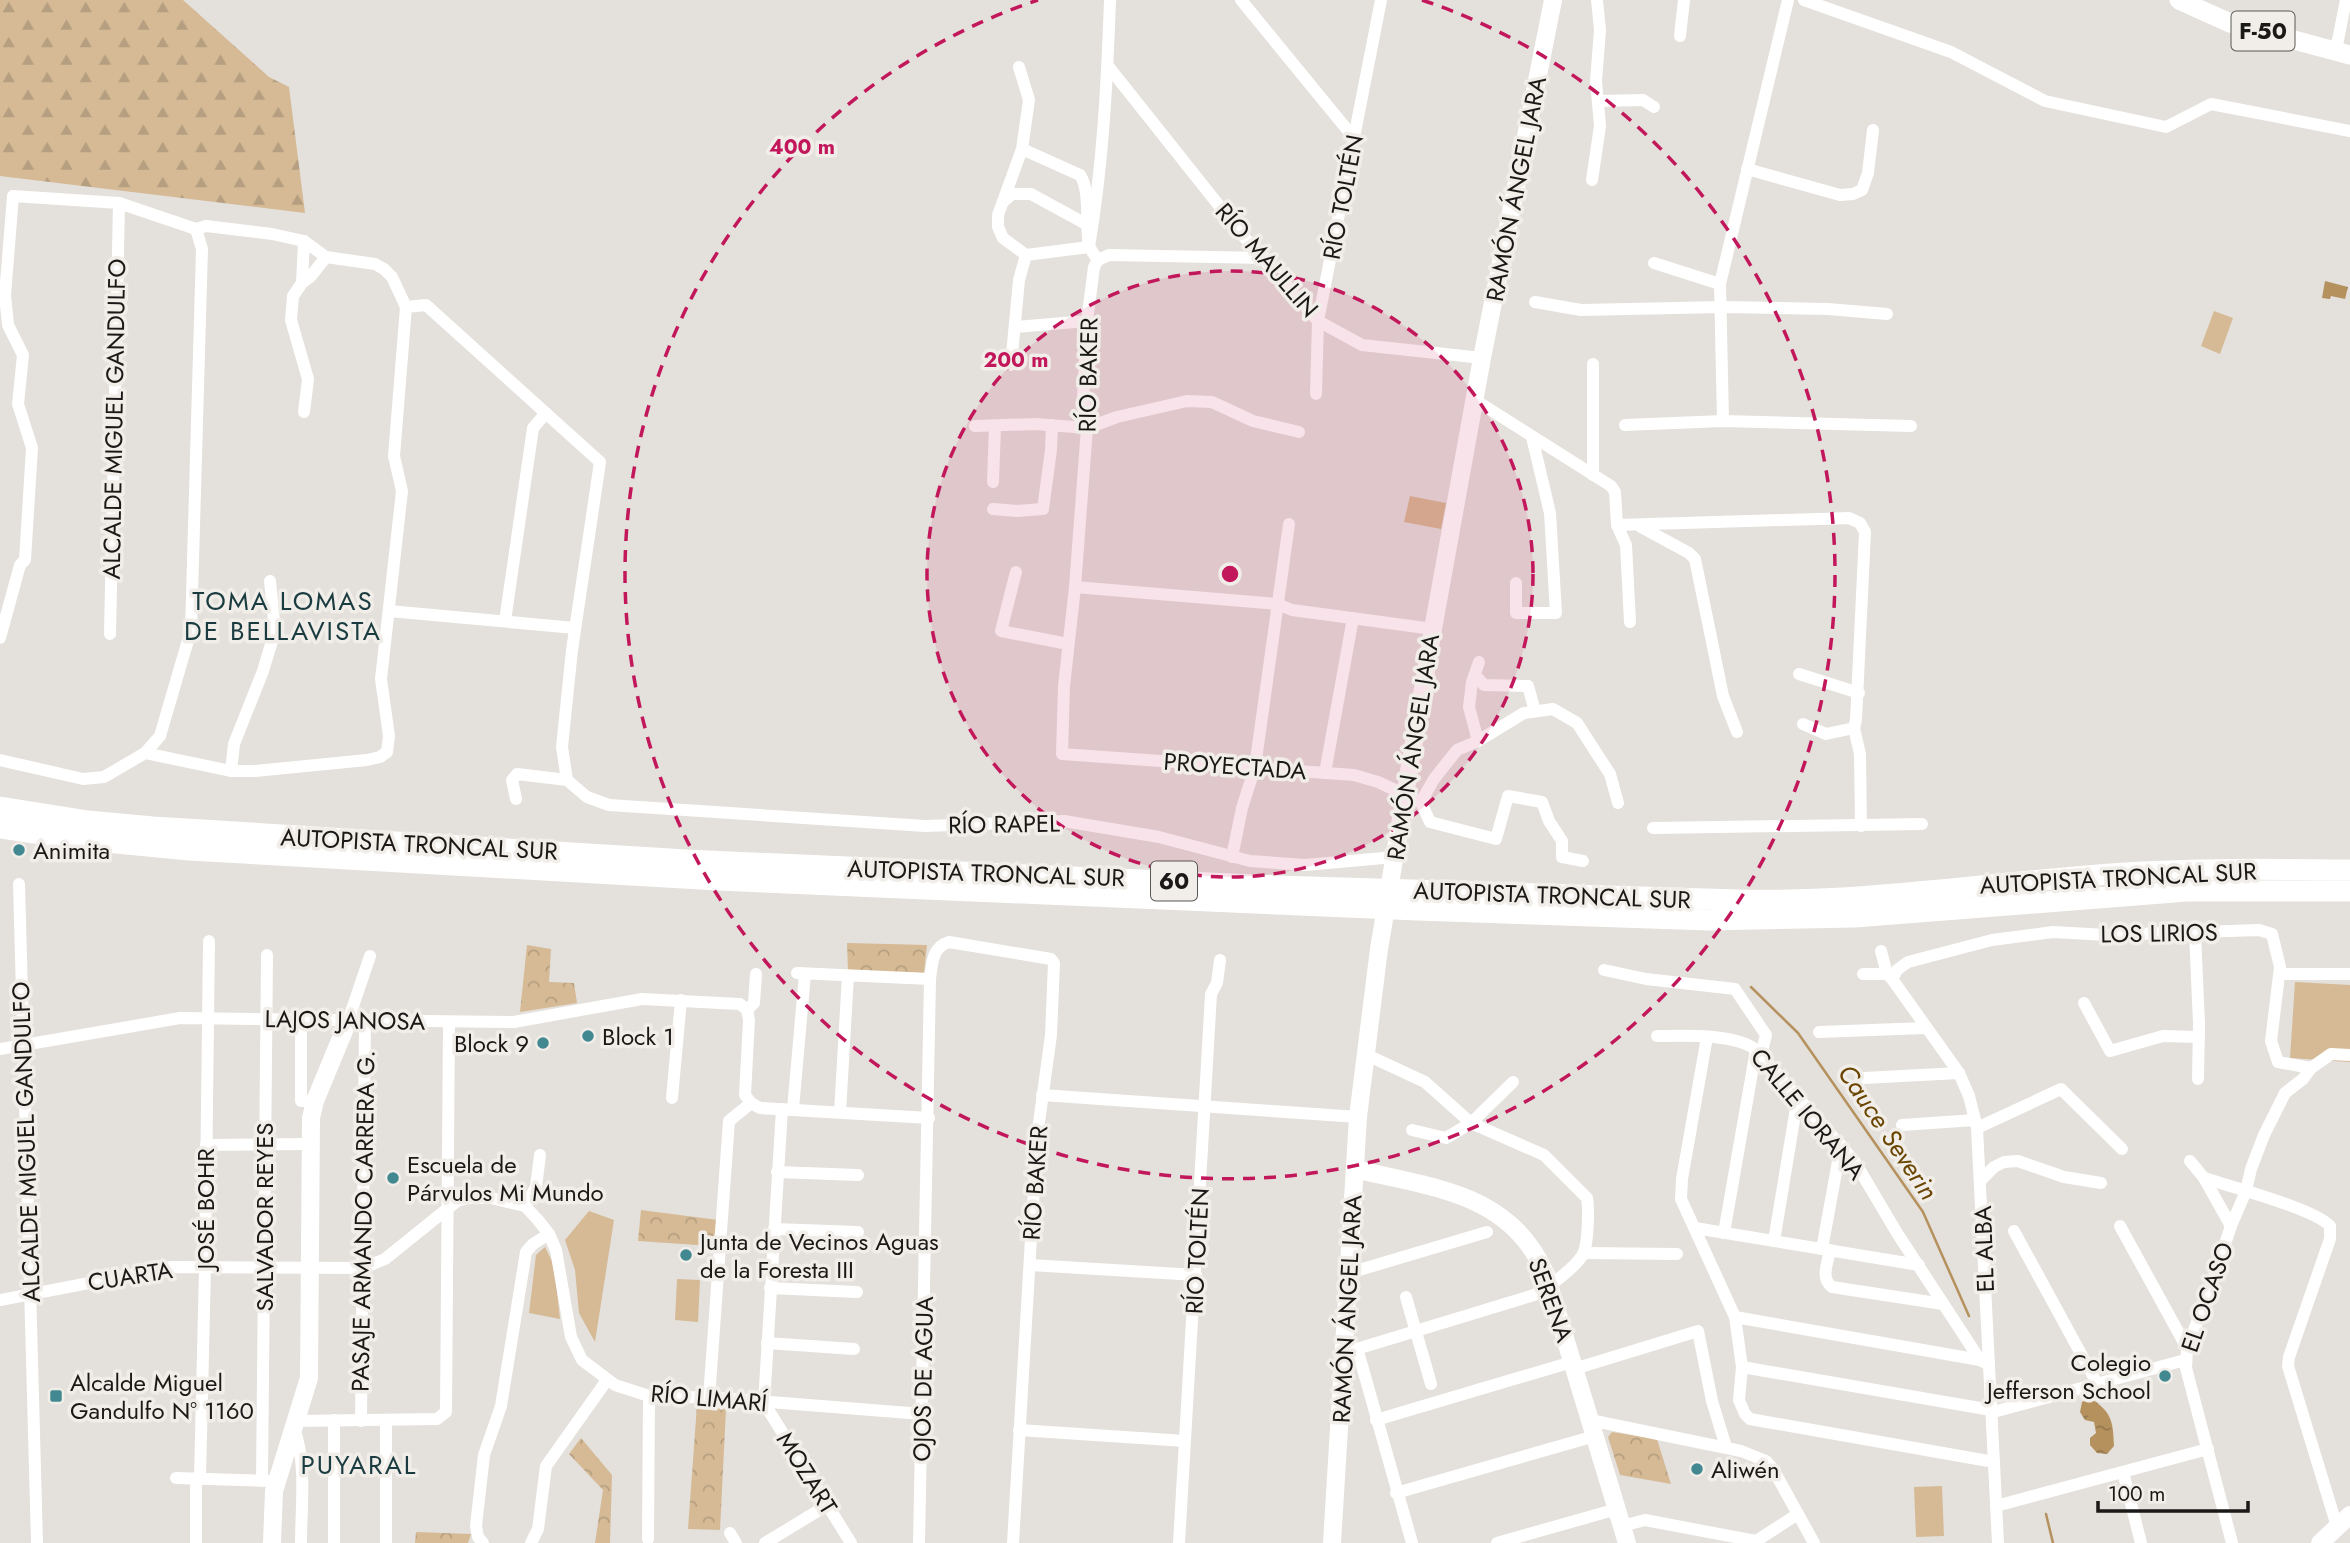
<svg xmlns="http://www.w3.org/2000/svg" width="2350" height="1543" viewBox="0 0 2350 1543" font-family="Jost,sans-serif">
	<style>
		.grass { fill: #d5ba95 }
		.forest { fill: url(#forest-firs) }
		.park { fill: url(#park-crowns) }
		.water { fill: url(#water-ripples) }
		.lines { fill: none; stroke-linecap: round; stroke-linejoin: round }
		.stream { stroke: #b5915e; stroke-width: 2.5 }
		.street { stroke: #fff; stroke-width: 12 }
		.secondary { stroke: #fff; stroke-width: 18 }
		.primary { stroke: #fff; stroke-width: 19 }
		.highway { stroke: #fff; stroke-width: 21 }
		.ring { fill: none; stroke: #c2185b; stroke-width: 3.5; stroke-dasharray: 12 9 }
		.poi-dot { fill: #418891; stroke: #f1ede8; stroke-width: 2.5 }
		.labels { text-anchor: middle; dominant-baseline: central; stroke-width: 7; stroke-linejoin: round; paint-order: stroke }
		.shield { fill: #f1ede8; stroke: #5a5956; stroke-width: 2 }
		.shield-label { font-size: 23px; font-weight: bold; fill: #1a1917 }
		.street-label { font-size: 24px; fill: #1a1917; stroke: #f1ede8 }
		.poi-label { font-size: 24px; fill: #1a1917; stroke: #f1ede8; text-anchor: start }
		.neighbourhood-label { font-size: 26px; letter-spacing: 2px; fill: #1a3c40; stroke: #f1ede8 }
		.water-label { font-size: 26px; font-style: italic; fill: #6a4500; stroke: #f1ede8 }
		.centre { fill: #c2185b; stroke: #f1ede8; stroke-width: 3.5 }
		.ring-label { font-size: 21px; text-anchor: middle; font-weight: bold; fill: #c2185b; stroke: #f1ede8; stroke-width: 7; stroke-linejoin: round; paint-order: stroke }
	</style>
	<defs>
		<pattern id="forest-firs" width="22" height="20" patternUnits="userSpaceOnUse" patternTransform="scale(1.75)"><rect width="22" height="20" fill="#d5ba95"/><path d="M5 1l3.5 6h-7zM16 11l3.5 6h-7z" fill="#b69f80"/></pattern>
		<pattern id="park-crowns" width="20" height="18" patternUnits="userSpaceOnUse" patternTransform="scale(1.75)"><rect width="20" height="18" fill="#d5ba95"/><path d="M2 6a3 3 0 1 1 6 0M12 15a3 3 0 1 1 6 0" fill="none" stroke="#b69f80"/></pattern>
		<pattern id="water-ripples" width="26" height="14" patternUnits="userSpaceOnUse" patternTransform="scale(1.75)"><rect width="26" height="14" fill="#b5915e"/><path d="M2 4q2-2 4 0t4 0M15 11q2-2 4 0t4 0" fill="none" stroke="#92764d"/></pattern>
	</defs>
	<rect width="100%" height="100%" fill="#e4e0db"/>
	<!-- grass -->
	<g class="grass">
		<polygon points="2214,311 2233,318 2220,354 2201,346"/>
		<polygon points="1410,496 1446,503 1441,529 1404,522"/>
		<polygon points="2295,982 2350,985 2350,1062 2290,1058"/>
		<polygon points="589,1211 614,1220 595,1342 579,1313 575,1270 565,1240"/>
		<polygon points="545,1247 554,1265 560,1319 529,1313 536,1255"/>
		<polygon points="677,1279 700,1280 698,1322 675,1320"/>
		<polygon points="1942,1486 1944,1536 1916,1537 1914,1487"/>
	</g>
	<!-- forest -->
	<polygon class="forest" points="0,0 183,0 269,77 289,87 305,213 0,176"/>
	<!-- park -->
	<g class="park">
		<polygon points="847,943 927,945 924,973 848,971"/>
		<polygon points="527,945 551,949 549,982 574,983 577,1003 520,1012"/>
		<polygon points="641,1210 718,1220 712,1246 638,1241"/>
		<polygon points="697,1405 726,1409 720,1530 688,1529"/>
		<polygon points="1612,1432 1657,1439 1671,1484 1620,1475 1608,1437"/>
		<polygon points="581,1438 612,1475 610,1543 595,1543 603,1490 569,1454"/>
		<polygon points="416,1532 471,1534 468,1543 415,1543"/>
	</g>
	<!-- water -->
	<g class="water">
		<polygon points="2325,281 2348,287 2345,299 2331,296 2330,299 2322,298"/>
		<path d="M2090,1398c22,14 23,23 24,48l-7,8 -10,-1 -7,-8v-7l6,-5 -2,-11 -9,-2 -5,-8 2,-10z"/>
	</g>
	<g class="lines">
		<!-- stream -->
		<g class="stream">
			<polyline points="1751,987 1798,1033 1923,1212 1969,1316"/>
			<polyline points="2046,1514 2053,1543"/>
		</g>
		<!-- street -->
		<g class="street">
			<path d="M1110,0c-3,83 -7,165 -21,247l9,13 -4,7 -7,54 -4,76 4,31 -12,159 -11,99 -2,68 292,21 24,7 43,20 13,-23 23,-29 21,-9 46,-28 29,-4 24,14 33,51 8,29"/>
			<polyline points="1241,0 1354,138"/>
			<polyline points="1804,0 1951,52 2045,101 2166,127 2211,104 2350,131"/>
			<polyline points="1680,36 1684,0"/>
			<polyline points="2336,50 2346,0"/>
			<polyline points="1108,66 1244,237 1318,321 1362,345 1482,358"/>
			<path d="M1019,67l10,33 -7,49 -24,66v12l5,11 23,17 63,-8c-4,-22 2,-56 -9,-72l-58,-26"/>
			<polyline points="1598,101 1643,100 1654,107"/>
			<polyline points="1747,169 1840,195 1853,194 1862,190 1868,173 1873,130"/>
			<polyline points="1592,180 1600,126 1596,81 1600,30 1597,0"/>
			<polyline points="1003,202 1012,194 1031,194 1086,224"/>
			<polyline points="196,229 206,226 272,234 304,241 302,283 293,296 291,320 308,379 304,412"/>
			<polyline points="304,241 326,257 375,264 384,269 392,277 406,307"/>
			<polyline points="1098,260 1109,255 1265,258"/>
			<polyline points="1654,263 1720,284"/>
			<polyline points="302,283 311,276 326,257"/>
			<polyline points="1535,302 1581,310 1722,307 1828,309 1887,314"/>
			<polyline points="1015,327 1087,321"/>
			<polyline points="1593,364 1593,475"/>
			<polyline points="1011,365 1019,280 1026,255"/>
			<polyline points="1316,394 1318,321 1381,0"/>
			<polyline points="1475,400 1611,486 1615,492 1617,525 1849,518 1860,523 1865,532 1856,720 1854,728 1826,734 1803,724"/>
			<polyline points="1723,421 1720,284 1788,0"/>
			<polyline points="1625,425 1723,421 1911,426"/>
			<polyline points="975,426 1035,424 1087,428 1117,417 1187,401 1212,402 1253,421 1299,432"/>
			<polyline points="993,482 995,426"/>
			<polyline points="993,509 1017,511 1043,509 1051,450 1052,425"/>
			<polyline points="1617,525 1626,545 1630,622"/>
			<polyline points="1641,527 1689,553 1695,559 1723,696 1737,732"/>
			<polyline points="1016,572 1001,631 1068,644"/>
			<polyline points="1516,583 1516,613 1556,613 1550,513 1532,437"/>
			<polyline points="1075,587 1277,604 1292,610 1433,629"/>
			<polyline points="389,611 575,628"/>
			<polyline points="505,621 533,428 546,413"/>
			<polyline points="110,634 119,203"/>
			<polyline points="0,638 20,565 25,560 32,448 18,404 23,355 8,325 5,295 13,196 119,203 196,229 202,249 191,630 160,736 145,753 104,777 83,779 0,760"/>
			<polyline points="1799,674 1859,693"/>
			<polyline points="1475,675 1484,685 1528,686 1535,711"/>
			<polyline points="1854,728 1860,754 1861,826"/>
			<polyline points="1478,741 1469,707 1472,682 1479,662"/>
			<polyline points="145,753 231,771 255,771 367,760 380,757 387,752 389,736 381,679 402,491 394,456 406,307 426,305 600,462 572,650 562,747 567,780 587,797 609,805 925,826 1064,821 1159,837 1250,861 1305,865 1395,857"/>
			<polyline points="231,771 234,744 263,671 275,631 270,581"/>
			<polyline points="1325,773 1353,618"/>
			<polyline points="516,799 512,780 517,774 567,780"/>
			<polyline points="1421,802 1430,822 1496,839 1508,796 1542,802 1549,821 1562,841 1562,857 1583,861"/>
			<polyline points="1653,828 1922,824"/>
			<polyline points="1232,857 1242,808 1255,767 1289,524"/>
			<polyline points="19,884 37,1543"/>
			<polyline points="2195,933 2199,1023 2198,1079"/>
			<polyline points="1881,951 1887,974"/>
			<polyline points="1604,970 1646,979 1735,989 1766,1035 1761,1055"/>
			<polyline points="797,973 930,979"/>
			<polyline points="1863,974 1887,974 1892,979 1959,1073 1969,1096 1977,1128 1998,1543"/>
			<polyline points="2280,974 2350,974"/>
			<polyline points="1892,979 1897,970 1908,962 1992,940 2053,932 2107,935 2259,930 2272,934 2280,967 2271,1041 2278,1062 2311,1068"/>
			<polyline points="2084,1003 2110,1051 2163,1036 2199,1037"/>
			<polyline points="747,1010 754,1003 756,974"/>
			<polyline points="301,1020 301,1101 315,1101"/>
			<polyline points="348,1021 370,956"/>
			<polyline points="1819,1032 1925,1028"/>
			<path d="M1657,1036c26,0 79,-3 99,14l99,112 42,71 83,127 9,5"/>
			<polyline points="1707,1037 1682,1179 1681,1199 1735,1317 1742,1367 1739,1400 1745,1414 1750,1419 1994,1462"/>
			<polyline points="0,1049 180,1018 514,1022 642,999 740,1004 747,1010 749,1020 745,1095 751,1103"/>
			<polyline points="1864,1078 1959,1073"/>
			<polyline points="1042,1095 1358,1117"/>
			<polyline points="672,1098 681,1000"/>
			<polyline points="751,1103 760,1108 929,1118"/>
			<polyline points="782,1109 764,1403 851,1543"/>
			<polyline points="793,1109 805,974"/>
			<polyline points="840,1112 848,976"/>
			<polyline points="1902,1125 1975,1120"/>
			<polyline points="1977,1128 2061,1089 2122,1149"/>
			<polyline points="1412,1130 1446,1138 1471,1123 1513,1082"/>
			<polyline points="206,1145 311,1144"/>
			<polyline points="2190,1161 2204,1178 2231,1226"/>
			<polyline points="777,1172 858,1175"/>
			<path d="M2204,1178c25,8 111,31 126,48v13l-41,118 -1,9 47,154 4,4"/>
			<polyline points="1981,1180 1994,1167 2004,1162 2018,1161 2064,1177 2101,1183"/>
			<polyline points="525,1206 536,1187 540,1155"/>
			<polyline points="2120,1226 2187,1348"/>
			<polyline points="1695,1228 1919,1265"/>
			<polyline points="774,1229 858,1232"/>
			<polyline points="2014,1231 2098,1385"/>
			<polyline points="1724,1233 1756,1050"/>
			<polyline points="1774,1241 1798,1096"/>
			<polyline points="1822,1249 1841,1145"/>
			<path d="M1830,1250c-2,13 -10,28 2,37l111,17"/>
			<polyline points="1584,1253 1677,1254"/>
			<polyline points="1030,1265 1196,1275"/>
			<polyline points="1349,1273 1487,1232"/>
			<polyline points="770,1288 857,1292"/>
			<polyline points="1406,1297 1431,1384"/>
			<polyline points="0,1300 172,1267 363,1268 385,1259 457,1201 467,1198 491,1198 525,1206 538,1220 549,1234 556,1250 571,1337 582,1360 615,1385 649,1396 719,1398 922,1414"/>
			<polyline points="1735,1317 1980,1360"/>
			<polyline points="767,1343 854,1349"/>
			<path d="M1344,1349l16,-1 174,-53c13,-6 45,-30 50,-43 4,-11 5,-43 3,-54l-43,-43 -73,-32 -46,-41 -58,-27"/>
			<polyline points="1346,1349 1359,1355 1412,1543"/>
			<polyline points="1742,1367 1997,1411 2185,1360"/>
			<polyline points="1574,1369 1698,1331 1712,1401 1726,1447"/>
			<polyline points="709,1398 729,1121 751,1103"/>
			<polyline points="1376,1420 1572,1362"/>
			<polyline points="1590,1420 1741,1451 1766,1461 1773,1469 1814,1543"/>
			<polyline points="296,1421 437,1419 446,1412 449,1022"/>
			<polyline points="361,1421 365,1021"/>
			<path d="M294,1428c13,36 7,77 7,115"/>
			<polyline points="1019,1430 1185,1441"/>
			<polyline points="2123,1472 2141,1543"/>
			<polyline points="176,1478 269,1481"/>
			<polyline points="196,1478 196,1543"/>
			<polyline points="200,1478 205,1268 209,941"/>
			<polyline points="262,1480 267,955"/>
			<polyline points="1396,1493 1595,1436"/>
			<polyline points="1996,1506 2208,1449"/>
			<polyline points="1622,1526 1645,1520 1756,1541 1798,1514"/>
			<polyline points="730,1533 736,1543"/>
			<polyline points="648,1539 649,1396"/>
			<polyline points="334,1543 334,1420"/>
			<polyline points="386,1543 386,1420"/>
			<polyline points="483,1543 478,1537 476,1526 484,1455 501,1406 526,1252 533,1244 549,1234"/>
			<polyline points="531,1543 538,1529 546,1466 607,1380"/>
			<polyline points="765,1543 826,1506"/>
			<path d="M919,1543l11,-564c2,-15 2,-32 19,-37l102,17 3,4 -3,72 -14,102 -24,406"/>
			<polyline points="1179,1543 1211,994 1217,983 1220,960"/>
			<polyline points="1497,1543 1617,1509"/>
			<polyline points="2232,1543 2186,1368 2187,1348 2210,1289 2231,1226 2246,1191 2251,1169 2264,1135 2285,1093 2303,1079 2311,1068 2331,1054 2350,1055"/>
		</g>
		<!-- secondary -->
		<g class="secondary">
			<path d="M1355,1169c77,19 156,23 191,106l81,268"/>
			<polyline points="272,1543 274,1491 309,1378 311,1118 315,1101 348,1021"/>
			<polyline points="1332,1543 1358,1117 1379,949 1433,629 1482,358 1553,0"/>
			<polyline points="2320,1543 2350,1515"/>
		</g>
		<!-- primary -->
		<polyline class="primary" points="2179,0 2230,23 2350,55"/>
		<!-- highway -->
		<g class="highway">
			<path d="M0,807l88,14 65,6 533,33 591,26 462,14c125,3 248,-17 372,-26 80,-6 159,-5 239,-4"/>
			<polyline points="0,828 75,839 189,850 718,880 1417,910 1709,920 1855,917 2187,891 2350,891"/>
		</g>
	</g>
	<!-- distance rings -->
	<circle cx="1230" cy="574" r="303" fill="#c2185b" fill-opacity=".12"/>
	<g class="ring">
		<circle cx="1230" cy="574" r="303"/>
		<path d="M1422 0A605 605 0 1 1 1038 0"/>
	</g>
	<!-- markers -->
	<g class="poi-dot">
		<circle cx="19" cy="850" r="7"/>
		<circle cx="588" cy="1036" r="7"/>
		<circle cx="543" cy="1043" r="7"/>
		<circle cx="393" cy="1178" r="7"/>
		<circle cx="686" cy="1255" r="7"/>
		<circle cx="2165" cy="1376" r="7"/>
		<rect x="49" y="1389" width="14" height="14" rx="3.5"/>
		<circle cx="1697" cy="1469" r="7"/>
	</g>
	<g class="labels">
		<!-- shield labels -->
		<g class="shield">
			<rect x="2231.5" y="11.5" width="63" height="39" rx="5"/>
			<rect x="1151" y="861.5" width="46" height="39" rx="5"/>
		</g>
		<g class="shield-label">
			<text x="2263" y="31">F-50</text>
			<text x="1174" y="881">60</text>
		</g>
		<!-- street labels -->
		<g class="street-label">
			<text transform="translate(1516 189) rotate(-79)">RAMÓN ÁNGEL JARA</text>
			<text transform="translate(1343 197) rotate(-79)">RÍO TOLTÉN</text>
			<text transform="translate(1267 260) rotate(49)">RÍO MAULLIN</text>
			<text transform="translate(1088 375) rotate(-89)">RÍO BAKER</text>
			<text transform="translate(114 419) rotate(-89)">ALCALDE MIGUEL GANDULFO</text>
			<text transform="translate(1413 747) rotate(-81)">RAMÓN ÁNGEL JARA</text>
			<text transform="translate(1235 766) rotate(4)">PROYECTADA</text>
			<text transform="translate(1004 824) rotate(-1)">RÍO RAPEL</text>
			<text transform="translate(419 844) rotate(3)">AUTOPISTA TRONCAL SUR</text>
			<text transform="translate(986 873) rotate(2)">AUTOPISTA TRONCAL SUR</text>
			<text transform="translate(2118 878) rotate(-3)">AUTOPISTA TRONCAL SUR</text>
			<text transform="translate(1552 895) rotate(2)">AUTOPISTA TRONCAL SUR</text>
			<text transform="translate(2159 933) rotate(-1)">LOS LIRIOS</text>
			<text transform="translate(345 1020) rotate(1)">LAJOS JANOSA</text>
			<text transform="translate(1808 1114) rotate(50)">CALLE IORANA</text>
			<text transform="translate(26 1142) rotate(-92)">ALCALDE MIGUEL GANDULFO</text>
			<text transform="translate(1035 1183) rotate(-86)">RÍO BAKER</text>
			<text transform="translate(205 1209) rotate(-90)">JOSÉ BOHR</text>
			<text transform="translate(264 1217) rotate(-90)">SALVADOR REYES</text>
			<text transform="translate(363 1221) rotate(-89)">PASAJE ARMANDO CARRERA G.</text>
			<text transform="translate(1984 1249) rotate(-92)">EL ALBA</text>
			<text transform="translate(1197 1251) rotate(-87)">RÍO TOLTÉN</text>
			<text transform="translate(130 1276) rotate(-9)">CUARTA</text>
			<text transform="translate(2207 1297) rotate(-71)">EL OCASO</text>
			<text transform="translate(1551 1300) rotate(70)">SERENA</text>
			<text transform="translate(1347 1309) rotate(-87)">RAMÓN ÁNGEL JARA</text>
			<text transform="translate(923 1379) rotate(-89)">OJOS DE AGUA</text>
			<text transform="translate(709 1398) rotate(5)">RÍO LIMARÍ</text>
			<text transform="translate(807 1473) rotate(58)">MOZART</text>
		</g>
		<!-- poi labels -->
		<g class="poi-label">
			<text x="33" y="850">Animita</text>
			<text x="602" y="1036">Block 1</text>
			<text x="529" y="1043" text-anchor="end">Block 9</text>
			<text x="407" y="1164">Escuela de<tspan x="407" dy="28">Párvulos Mi Mundo</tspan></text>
			<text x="700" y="1241">Junta de Vecinos Aguas<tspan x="700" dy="28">de la Foresta III</tspan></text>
			<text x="2151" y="1362" text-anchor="end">Colegio<tspan x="2151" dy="28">Jefferson School</tspan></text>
			<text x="70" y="1382">Alcalde Miguel<tspan x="70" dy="28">Gandulfo Nº 1160</tspan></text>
			<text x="1711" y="1469">Aliwén</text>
		</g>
		<!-- neighbourhood labels -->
		<g class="neighbourhood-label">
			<text x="283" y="601">TOMA LOMAS<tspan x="283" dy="30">DE BELLAVISTA</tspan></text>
			<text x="359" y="1465">PUYARAL</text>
		</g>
		<!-- water labels -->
		<g class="water-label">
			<text transform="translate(1888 1132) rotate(56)">Cauce Severin</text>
		</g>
	</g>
	<circle cx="1230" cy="574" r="10" class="centre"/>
	<g class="ring-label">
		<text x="802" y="154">400 m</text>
		<text x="1016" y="367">200 m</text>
	</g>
	<!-- scale -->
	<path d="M2098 1501v10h150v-10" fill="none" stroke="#1a1917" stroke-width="3.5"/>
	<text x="2108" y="1501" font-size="21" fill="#1a1917" stroke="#f1ede8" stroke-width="5" paint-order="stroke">100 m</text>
</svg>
